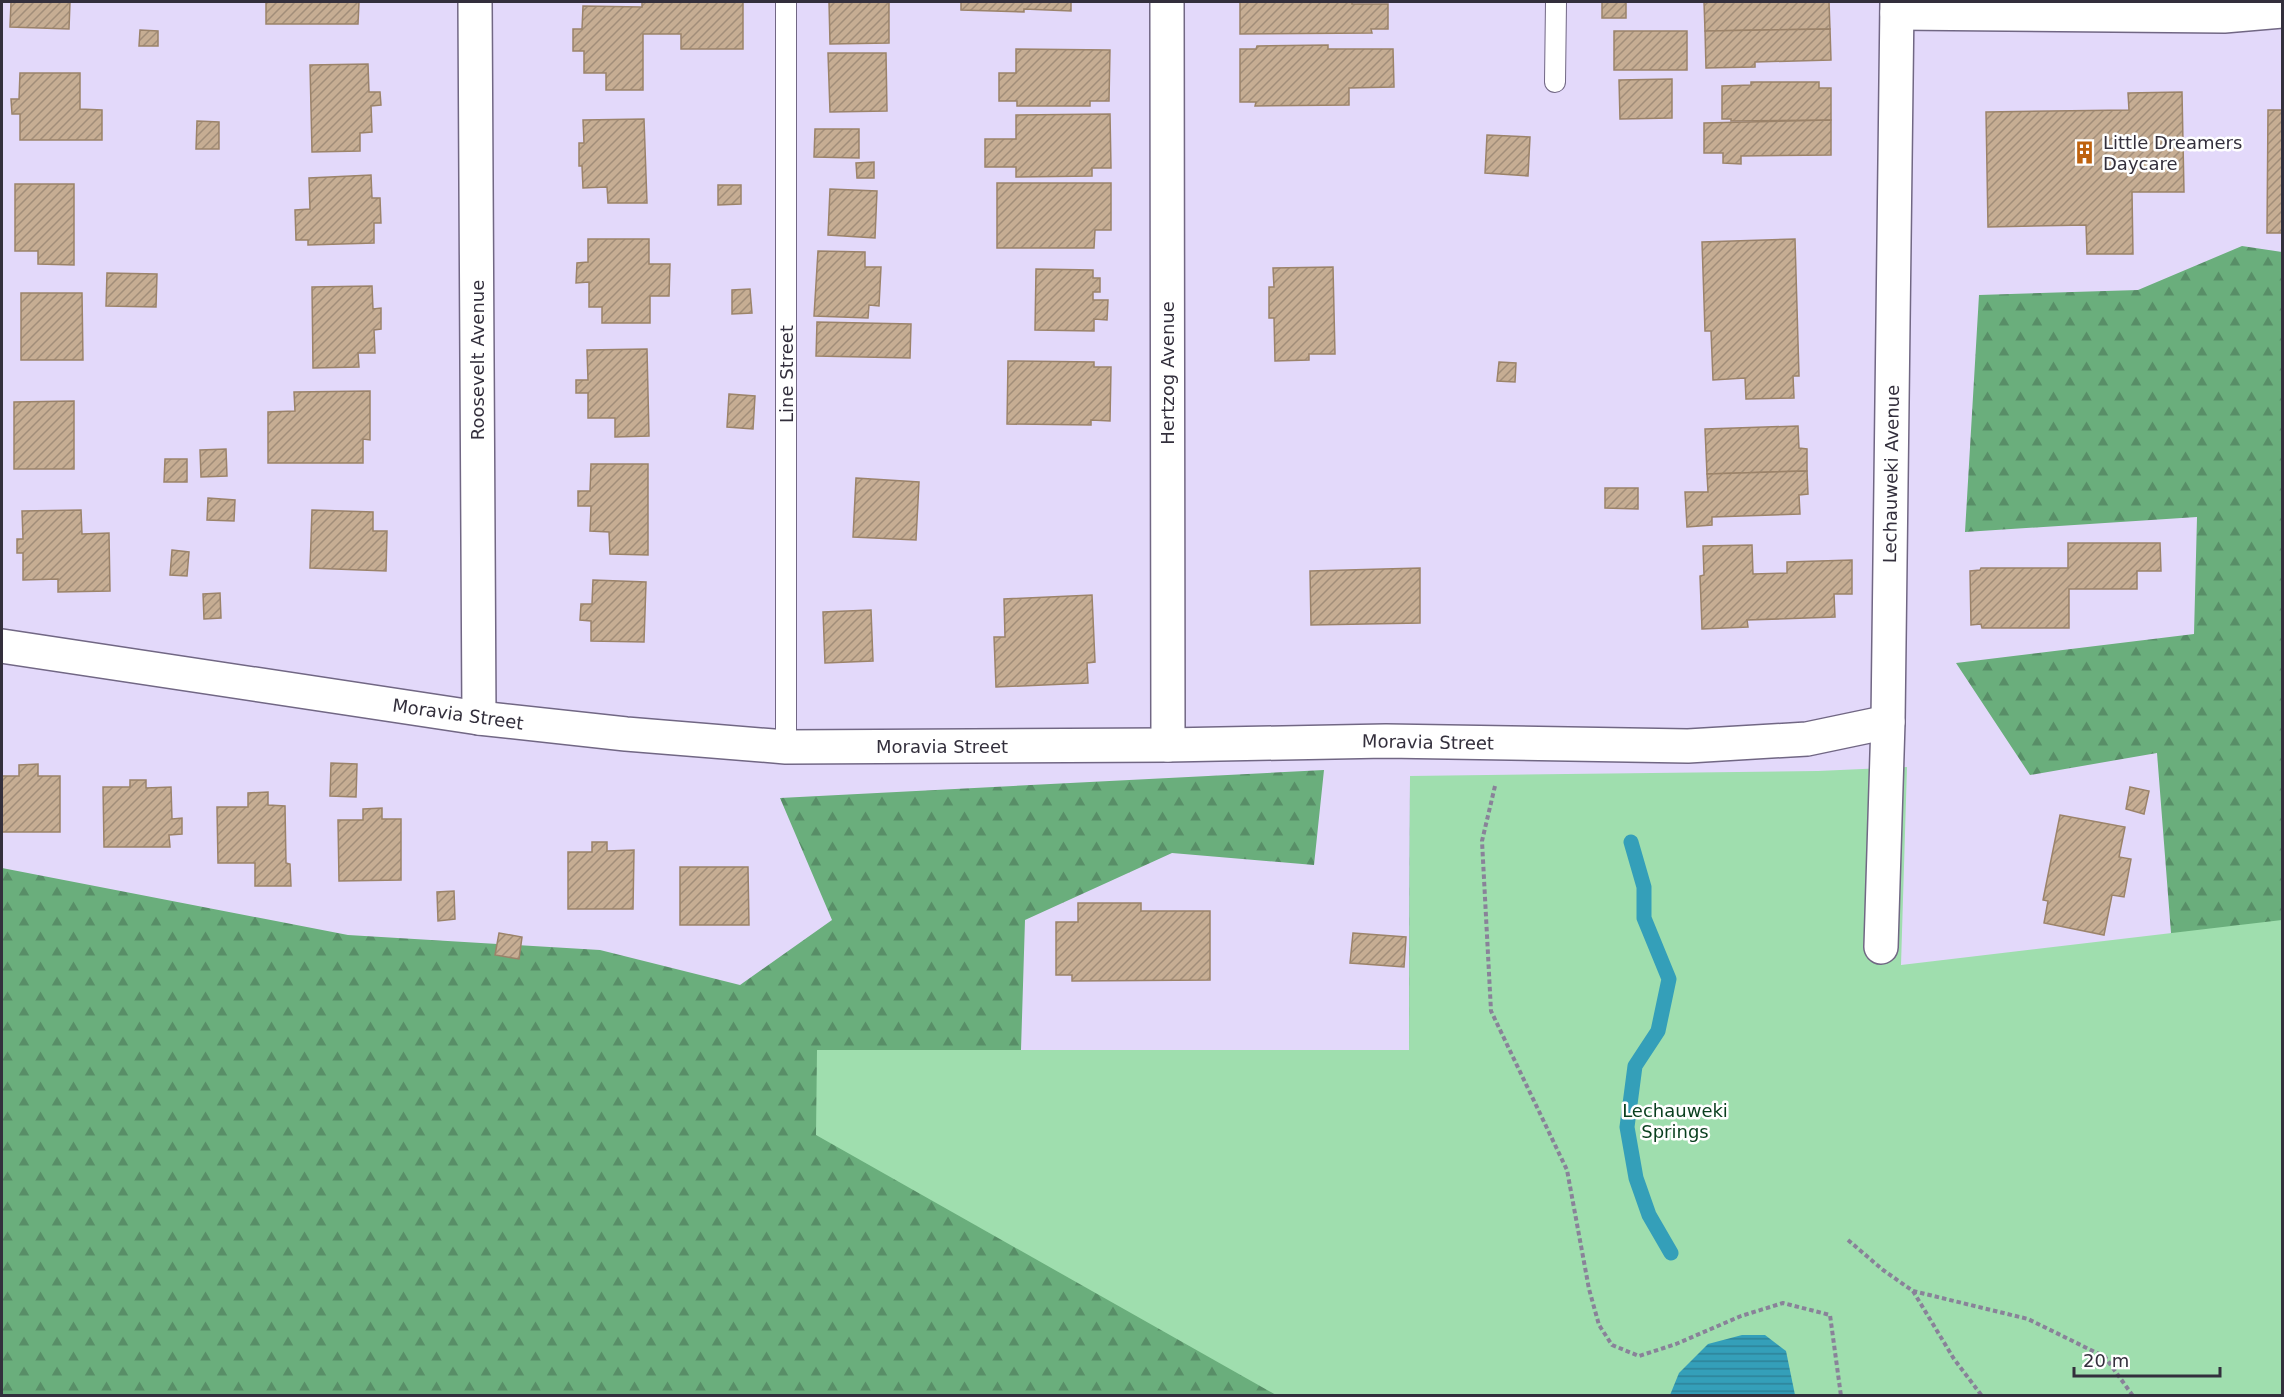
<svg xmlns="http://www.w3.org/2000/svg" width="2284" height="1397" viewBox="0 0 2284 1397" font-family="'DejaVu Sans',sans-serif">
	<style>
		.forest { fill: url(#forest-firs) }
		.park { fill: #9fdeae }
		.water { fill: url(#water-rules) }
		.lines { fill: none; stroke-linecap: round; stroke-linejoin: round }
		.stream { stroke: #349fb9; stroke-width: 15 }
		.building { fill: url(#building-hatch); stroke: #9b836a; stroke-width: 1.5 }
		.lane-casing { stroke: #716784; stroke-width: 22 }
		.street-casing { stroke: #716784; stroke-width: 36 }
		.path { stroke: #898299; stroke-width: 4; stroke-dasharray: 4.5 3; stroke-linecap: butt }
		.lane { stroke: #fff; stroke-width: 20 }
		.street { stroke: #fff; stroke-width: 33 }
		.labels { text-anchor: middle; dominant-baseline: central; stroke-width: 5; stroke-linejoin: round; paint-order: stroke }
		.poi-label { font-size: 18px; fill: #332f3c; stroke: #fff; text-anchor: start }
		.street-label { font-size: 18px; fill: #332f3c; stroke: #fff }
		.park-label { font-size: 18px; fill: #093f1e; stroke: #fff }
	</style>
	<defs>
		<pattern id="forest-firs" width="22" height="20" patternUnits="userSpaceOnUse" patternTransform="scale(1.5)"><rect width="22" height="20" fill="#6aae7c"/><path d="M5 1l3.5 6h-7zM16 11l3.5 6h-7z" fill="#588e67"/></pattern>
		<pattern id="water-rules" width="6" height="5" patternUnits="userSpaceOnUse" patternTransform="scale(1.5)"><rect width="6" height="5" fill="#349fb9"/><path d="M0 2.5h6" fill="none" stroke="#2d8298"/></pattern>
		<pattern id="building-hatch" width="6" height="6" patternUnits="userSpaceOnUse" patternTransform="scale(1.5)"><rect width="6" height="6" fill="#c6ad93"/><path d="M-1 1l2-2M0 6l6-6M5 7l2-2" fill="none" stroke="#a18d79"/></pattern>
	</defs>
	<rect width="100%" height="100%" fill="#e3d9fa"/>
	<!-- forest -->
	<g class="forest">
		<polygon points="2242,246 2282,252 2282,1395 1835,1396 2171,933 2157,753 2030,775 1956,663 2194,634 2197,517 1965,532 1979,295 2138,290"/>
		<polygon points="1324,770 1314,865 1172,853 1025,920 1021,1050 1409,1050 1410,776 1669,1395 2,1395 2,868 348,935 600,950 740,985 832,920 780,798"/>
	</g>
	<!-- park -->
	<polygon class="park" points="1907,767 1901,965 2282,920 2282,1395 1276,1395 816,1135 817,1050 1409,1050 1410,776 1818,771"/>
	<!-- water -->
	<polygon class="water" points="1742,1335 1765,1335 1786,1351 1795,1395 1670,1395 1679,1373 1708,1344"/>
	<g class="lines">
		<!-- stream -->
		<polyline class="stream" points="1631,842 1644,887 1644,918 1669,979 1658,1031 1635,1066 1627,1127 1636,1178 1649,1215 1671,1253"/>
	</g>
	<!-- building -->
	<g class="building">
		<polygon points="11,2 70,2 69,29 10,27"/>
		<polygon points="266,2 359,2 358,24 266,24"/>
		<polygon points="642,2 743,2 743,49 681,49 681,34 643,34 643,90 606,90 606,73 584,73 584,51 573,51 573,29 582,29 583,6 642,7"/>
		<polygon points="829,2 889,2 889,43 830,44"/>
		<polygon points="961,2 1071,2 1071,11 1024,9 1024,12 961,10"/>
		<polygon points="1240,2 1352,2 1352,4 1388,4 1388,29 1371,29 1372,33 1240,34"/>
		<rect x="1602" y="2" width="24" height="16"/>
		<polygon points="1704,2 1829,2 1830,29 1705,31"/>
		<polygon points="1830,29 1831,60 1755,62 1755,67 1706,68 1705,31"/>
		<polygon points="140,30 158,31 158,46 139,46"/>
		<rect x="1614" y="31" width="73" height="39"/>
		<polygon points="1328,45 1328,49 1393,49 1394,87 1349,88 1349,105 1255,106 1256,102 1240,102 1240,49 1256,49 1257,46"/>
		<polygon points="1016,49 1110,50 1109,101 1090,101 1090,106 1017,106 1017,101 999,101 999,73 1016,73"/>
		<polygon points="828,53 886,53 887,111 830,112"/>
		<polygon points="368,64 369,92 380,92 381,105 371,106 372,132 360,133 360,151 312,152 310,65"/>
		<polygon points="20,73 80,73 80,109 102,110 102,140 20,140 20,114 12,114 11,99 19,99"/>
		<polygon points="1672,79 1672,118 1620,119 1619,80"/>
		<polygon points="1751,82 1819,82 1819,88 1831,88 1831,120 1731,121 1731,119 1722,119 1722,86 1751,85"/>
		<polygon points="2182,92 2184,192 2132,192 2133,254 2087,254 2086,225 1988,227 1986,112 2129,110 2128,93"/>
		<polygon points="2268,110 2282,110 2282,233 2267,233"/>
		<polygon points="1110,114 1111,168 1092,168 1092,176 1016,177 1016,167 985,167 985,139 1016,139 1016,115"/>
		<polygon points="644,119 647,203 608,203 607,187 583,188 582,166 579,166 579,143 584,143 583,120"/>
		<polygon points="1831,120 1831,155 1741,156 1741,164 1723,163 1723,153 1704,153 1704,123"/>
		<polygon points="197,121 219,122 219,149 196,149"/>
		<polygon points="815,129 859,129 859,158 814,157"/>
		<polygon points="1487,135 1530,137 1528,176 1485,173"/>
		<polygon points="874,162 874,178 857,178 856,163"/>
		<polygon points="371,175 372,198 380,198 381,223 374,223 374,243 308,245 308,240 296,240 295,210 310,209 309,178"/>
		<polygon points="997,183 1111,183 1111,230 1095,230 1094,248 997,248"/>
		<polygon points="15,184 74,184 74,265 38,264 38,251 15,251"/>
		<polygon points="718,185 741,185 741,204 718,205"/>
		<polygon points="830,189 877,191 875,238 828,235"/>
		<polygon points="588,239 649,239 649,264 670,264 669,296 650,296 650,323 602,323 602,307 589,307 589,282 576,283 577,263 588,262"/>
		<polygon points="1795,239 1799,376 1793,376 1794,398 1746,399 1745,378 1713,380 1711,331 1705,331 1702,242"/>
		<polygon points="818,251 865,252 865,267 881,267 879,306 869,305 868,318 814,316"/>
		<polygon points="1333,267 1335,354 1309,354 1309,360 1275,361 1274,318 1269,318 1269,287 1274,287 1273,268"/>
		<polygon points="1036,269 1093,270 1093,278 1100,278 1100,292 1093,292 1093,300 1108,300 1107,320 1094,319 1094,331 1035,330"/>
		<polygon points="107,273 157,274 156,307 106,306"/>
		<polygon points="372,286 373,309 381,308 381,329 374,330 375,353 358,353 359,367 313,368 312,287"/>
		<polygon points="750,289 752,313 732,314 732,290"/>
		<polygon points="21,293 82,293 83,360 21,360"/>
		<polygon points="817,322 911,324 910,358 816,356"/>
		<polygon points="647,349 649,436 615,437 615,418 588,418 588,393 576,393 576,380 588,380 587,350"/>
		<polygon points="1008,361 1094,362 1094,367 1111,367 1110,421 1091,420 1091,425 1007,424"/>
		<polygon points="1499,362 1516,363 1515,382 1497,381"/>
		<polygon points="370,391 370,440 363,439 363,463 268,463 268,412 295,411 294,392"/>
		<polygon points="729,394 755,396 753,429 727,427"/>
		<polygon points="74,401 74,469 14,469 14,402"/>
		<polygon points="1798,426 1799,448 1807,449 1807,471 1707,474 1705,429"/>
		<polygon points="226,449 227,476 201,477 200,450"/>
		<polygon points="165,459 187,459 187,482 164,482"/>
		<polygon points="591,464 648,464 648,555 610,554 609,532 590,531 591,506 578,506 578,491 590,491"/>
		<polygon points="1807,471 1808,494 1799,495 1800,514 1712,517 1712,525 1687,527 1685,492 1708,492 1707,474"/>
		<polygon points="856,478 919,482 916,540 853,537"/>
		<polygon points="1605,488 1638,488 1638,509 1605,508"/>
		<polygon points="208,498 235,500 234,521 207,520"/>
		<polygon points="81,510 82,534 109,533 110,591 58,592 58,579 23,580 23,553 17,553 17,539 23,539 22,511"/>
		<polygon points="312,510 373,512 373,531 387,531 386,571 310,568"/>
		<polygon points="2068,543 2160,543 2161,571 2137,571 2137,589 2069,589 2069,628 1982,628 1981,624 1971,625 1970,571 1980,570 1981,568 2068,568"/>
		<polygon points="1752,545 1753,574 1787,573 1787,562 1852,560 1852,594 1834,594 1835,617 1747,620 1748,627 1702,629 1700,576 1704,575 1703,546"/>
		<polygon points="172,550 189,552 187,576 170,575"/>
		<polygon points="1420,568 1420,623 1311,625 1310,571"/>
		<polygon points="593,580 646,582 644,642 591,641 591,621 580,620 581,604 592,604"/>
		<polygon points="220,593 221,618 204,619 203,594"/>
		<polygon points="1092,595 1095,662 1087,663 1088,683 996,687 994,637 1005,637 1004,599"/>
		<polygon points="871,610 873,661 825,663 823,612"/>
		<polygon points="331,763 357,764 356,797 330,796"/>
		<polygon points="38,764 38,776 60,776 60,832 2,832 2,776 19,776 19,765"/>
		<polygon points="130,780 146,780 146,788 171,787 172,819 182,818 182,834 169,835 170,847 104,847 103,787 130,787"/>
		<polygon points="2130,787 2149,791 2144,814 2126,809"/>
		<polygon points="268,792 268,805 285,806 286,863 290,864 291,886 255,886 255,863 218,863 217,807 248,807 248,793"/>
		<polygon points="382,808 382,819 401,819 401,880 339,881 338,820 363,820 363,809"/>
		<polygon points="2060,815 2125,827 2119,857 2131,859 2124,897 2112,895 2104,935 2044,923 2048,901 2043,900"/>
		<polygon points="592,842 607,842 607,851 634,850 633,909 568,909 568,852 592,852"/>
		<polygon points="680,867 748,867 749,925 680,925"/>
		<polygon points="454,891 455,919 438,921 437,892"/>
		<polygon points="1078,903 1141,903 1141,911 1210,911 1210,980 1072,981 1072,975 1056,975 1056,922 1078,922"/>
		<polygon points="499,933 522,937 519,959 495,955"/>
		<polygon points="1353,933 1406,937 1404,967 1350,963"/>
	</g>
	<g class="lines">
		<defs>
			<g id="lane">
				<polyline points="786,2 786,747"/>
				<polyline points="1555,82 1556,2"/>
			</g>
			<g id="street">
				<polyline points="475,2 479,718"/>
				<polyline points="1167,2 1168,745"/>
				<polyline points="1897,13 2224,16 2282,11"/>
				<polyline points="2,646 479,718 626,734 786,747 1168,745 1386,741 1688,746 1807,739 1888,722"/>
				<polyline points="1881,947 1888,722 1897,2"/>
			</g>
		</defs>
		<!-- lane casing -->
		<use href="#lane" class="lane-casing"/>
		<!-- street casing -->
		<use href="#street" class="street-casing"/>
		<!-- path -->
		<g class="path">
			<polyline points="1495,786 1482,841 1491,1011 1567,1170 1589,1289 1599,1325 1612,1345 1639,1356 1676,1344 1741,1316 1783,1303 1830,1315 1841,1396"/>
			<polyline points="1848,1240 1883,1270 1913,1291 2028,1319 2105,1357 2133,1396"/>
			<polyline points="1913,1291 1954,1359 1982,1396"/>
		</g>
		<!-- lane -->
		<use href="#lane" class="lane"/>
		<!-- street -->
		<use href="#street" class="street"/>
	</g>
	<!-- icons -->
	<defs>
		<symbol id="building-bare" viewBox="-9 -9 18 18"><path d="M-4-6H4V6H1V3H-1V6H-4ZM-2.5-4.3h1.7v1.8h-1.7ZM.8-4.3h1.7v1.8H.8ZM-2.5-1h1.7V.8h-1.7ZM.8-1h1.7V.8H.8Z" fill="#be620e" stroke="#fff" stroke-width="2.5" paint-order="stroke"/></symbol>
	</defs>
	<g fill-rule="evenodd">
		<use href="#building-bare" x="2068" y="136" width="33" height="33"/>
	</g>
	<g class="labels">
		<!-- poi labels -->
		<g class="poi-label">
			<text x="2103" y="142">Little Dreamers<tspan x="2103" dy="21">Daycare</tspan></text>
		</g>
		<!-- street labels -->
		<g class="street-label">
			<text transform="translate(477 360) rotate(-90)">Roosevelt Avenue</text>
			<text transform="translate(1167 373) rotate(-90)">Hertzog Avenue</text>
			<text transform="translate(786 374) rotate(-90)">Line Street</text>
			<text transform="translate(1891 474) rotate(-89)">Lechauweki Avenue</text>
			<text transform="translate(458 714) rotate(8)">Moravia Street</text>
			<text transform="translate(1428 742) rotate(1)">Moravia Street</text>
			<text x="942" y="746">Moravia Street</text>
		</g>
		<!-- park labels -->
		<g class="park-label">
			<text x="1675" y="1110">Lechauweki<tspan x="1675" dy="21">Springs</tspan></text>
		</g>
	</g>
	<!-- border -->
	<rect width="2284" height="1397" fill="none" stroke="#332f3c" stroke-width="6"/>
	<!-- scale -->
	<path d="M2074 1367v9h146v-9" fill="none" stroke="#332f3c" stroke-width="3"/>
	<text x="2083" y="1367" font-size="18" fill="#332f3c" stroke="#ffffff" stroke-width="4.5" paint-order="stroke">20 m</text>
</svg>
